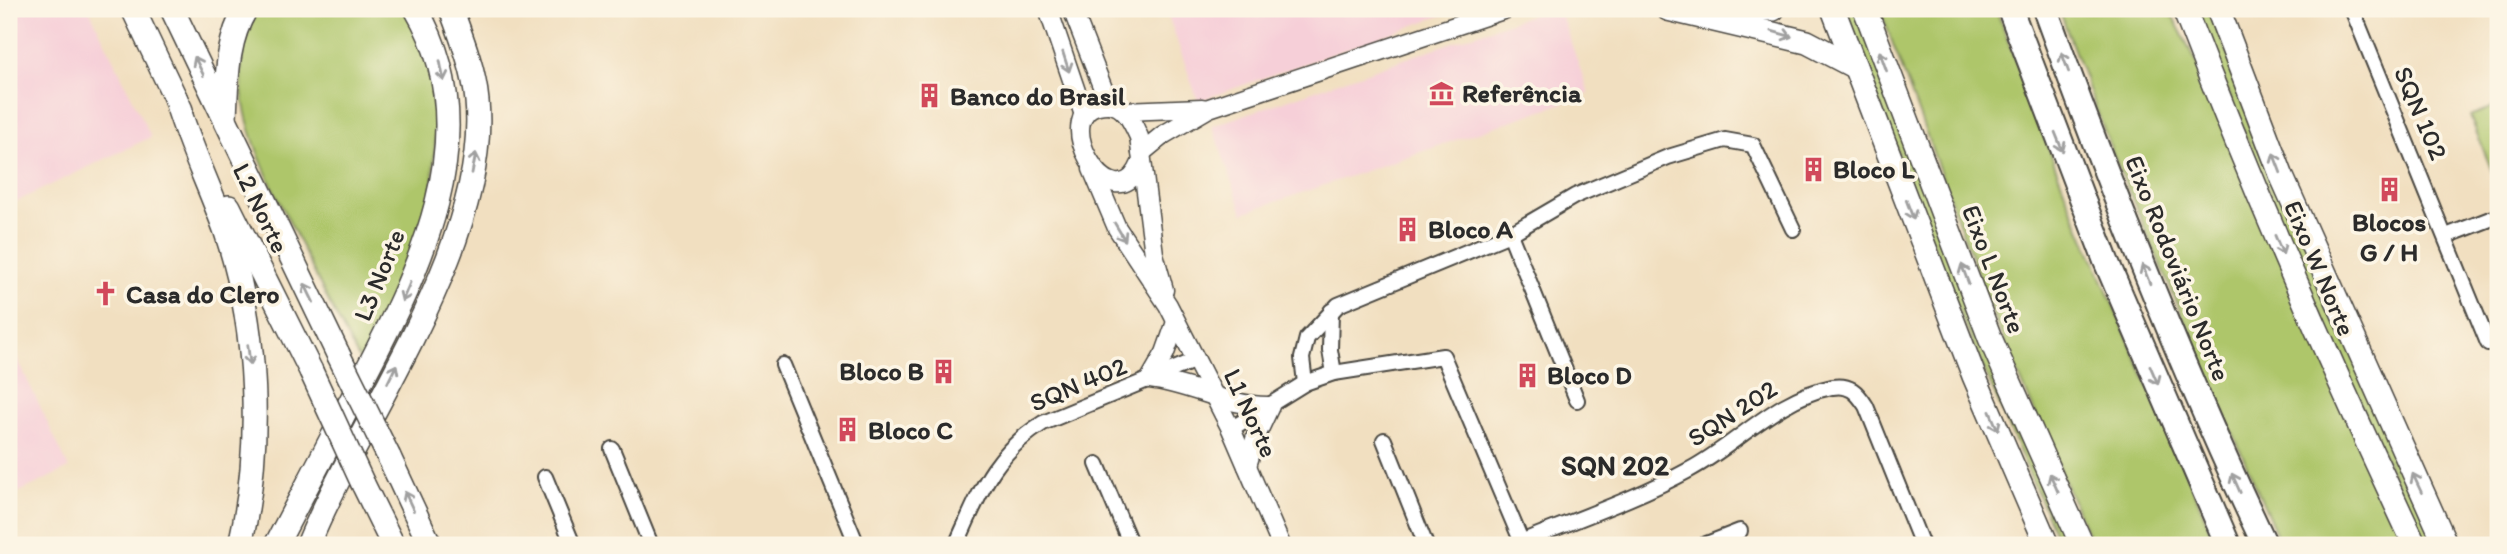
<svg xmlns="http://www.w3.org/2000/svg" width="2507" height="554" viewBox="0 0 2507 554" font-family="Itim,sans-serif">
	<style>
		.built { fill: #f6cfd8 }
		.green { fill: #aec66b; stroke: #6c784b; stroke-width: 2 }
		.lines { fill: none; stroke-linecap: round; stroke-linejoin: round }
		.minor-casing { stroke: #494641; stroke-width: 18 }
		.tertiary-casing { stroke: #494641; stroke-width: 21 }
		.primary-casing { stroke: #494641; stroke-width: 26 }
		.trunk-casing { stroke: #494641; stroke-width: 28 }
		.minor { stroke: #fff; stroke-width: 14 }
		.tertiary { stroke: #fff; stroke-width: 18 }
		.primary { stroke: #fff; stroke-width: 23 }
		.trunk { stroke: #fff; stroke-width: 24 }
		.primary-bridge-casing { stroke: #494641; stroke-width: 26; stroke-linecap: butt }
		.primary-bridge { stroke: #fff; stroke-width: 23 }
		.oneway { stroke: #a0a0a0 }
		.labels { text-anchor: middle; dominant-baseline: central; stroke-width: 7; stroke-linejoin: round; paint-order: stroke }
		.poi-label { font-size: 26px; font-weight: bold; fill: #2b2b2b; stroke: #fcf5e5; text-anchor: start }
		.street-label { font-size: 26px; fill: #2b2b2b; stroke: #fcf5e5 }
		.neighbourhood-label { font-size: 28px; font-weight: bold; fill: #2b2b2b; stroke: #fcf5e5 }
	</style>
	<rect width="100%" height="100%" fill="#fcf5e5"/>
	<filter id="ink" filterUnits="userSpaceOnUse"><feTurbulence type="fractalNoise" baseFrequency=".0143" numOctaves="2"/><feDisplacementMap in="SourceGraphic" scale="14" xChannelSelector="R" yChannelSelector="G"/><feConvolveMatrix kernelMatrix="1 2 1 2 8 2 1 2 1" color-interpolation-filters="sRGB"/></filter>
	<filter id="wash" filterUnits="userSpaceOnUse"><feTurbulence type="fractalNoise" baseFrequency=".00686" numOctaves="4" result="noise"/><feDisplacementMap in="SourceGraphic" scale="28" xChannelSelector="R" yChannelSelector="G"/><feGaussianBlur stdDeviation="1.57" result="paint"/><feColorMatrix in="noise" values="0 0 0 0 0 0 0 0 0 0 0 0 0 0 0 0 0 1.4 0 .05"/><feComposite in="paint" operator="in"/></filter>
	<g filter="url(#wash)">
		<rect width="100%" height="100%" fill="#f1dfc0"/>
		<!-- built -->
		<g class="built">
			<polygon points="9,9 89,9 151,137 9,205"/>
			<polygon points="1187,9 1460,9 1198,101 1168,15"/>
			<polygon points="1548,9 1559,9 1589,94 1243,213 1212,126"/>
			<polygon points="9,341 69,468 9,497"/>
		</g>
		<!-- green -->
		<g class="green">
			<path d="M259,9h148l32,71 -8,131 -68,155c-23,-41 -44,-83 -64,-125 -33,-67 -86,-159 -40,-232z"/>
			<polygon points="1843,9 1855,9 2072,545 2060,545 1960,314"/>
			<polygon points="1880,9 1996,9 2070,205 2217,545 2092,545 1995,320"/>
			<polygon points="2059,9 2169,9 2201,71 2410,545 2281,545 2113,154"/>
			<path d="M2197,9h12l229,536h-13c-82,-176 -161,-354 -228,-536z"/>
			<polygon points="2498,105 2498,180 2496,181 2470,116"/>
		</g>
	</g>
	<g filter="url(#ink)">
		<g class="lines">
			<defs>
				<g id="minor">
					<polyline points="2352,9 2488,343"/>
					<polyline points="1510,234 1577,400"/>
					<polyline points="2446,236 2498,216"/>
					<polyline points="1331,311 1330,350 1334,373"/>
					<polyline points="783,365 857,545"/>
					<polyline points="1305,383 1302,358 1307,338 1338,305 1510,234 1575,196 1668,157 1725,140 1753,145 1793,229"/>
					<polyline points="1231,429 1305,383 1334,373 1443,356 1523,545"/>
					<polyline points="1384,440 1426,545"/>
					<polyline points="612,449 651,545"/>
					<polyline points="1097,464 1131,545"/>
					<polyline points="545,477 573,545"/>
					<path d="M1521,542c56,-23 115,-43 168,-72 49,-26 87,-72 143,-83 18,-3 25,5 34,19l56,139"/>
					<path d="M956,545c24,-52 36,-90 87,-122l153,-63"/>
					<polyline points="1704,545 1740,531"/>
				</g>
				<g id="tertiary">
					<polyline points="1048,9 1084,115"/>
					<polyline points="1072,9 1109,104"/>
					<polyline points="1124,111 1202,108"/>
					<polyline points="1141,153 1163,135 1209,108 1506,9"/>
					<path d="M1141,163c-29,69 -100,-60 -33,-59 17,0 25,20 31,33l15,117 10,36"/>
					<polyline points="1092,169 1117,228 1168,305 1231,429 1281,545"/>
					<path d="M1176,322l-11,31 -15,26c42,5 78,28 120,27l-14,30 -9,30"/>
				</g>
				<g id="primary">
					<polyline points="133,9 181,110"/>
					<polyline points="172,9 338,354"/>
					<polyline points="1668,9 1807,42 1855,67"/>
					<polyline points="1753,9 1773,9"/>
					<polyline points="1833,9 1974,376 2047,545"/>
					<polyline points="1865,9 1990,338 2082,545"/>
					<path d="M2184,9c70,182 148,360 231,536"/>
					<polyline points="2218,9 2282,177 2446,545"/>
					<path d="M175,97c13,46 35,90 51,135 32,97 37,214 14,313"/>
					<path d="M225,117c2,-37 1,-76 21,-108"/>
					<polyline points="229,207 311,371"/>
					<polyline points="389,457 430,545"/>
					<polyline points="363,484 393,545"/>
					<path d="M276,545c27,-52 55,-104 81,-156 60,-114 133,-255 59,-380"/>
					<path d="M308,545c54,-131 182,-301 169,-444 -3,-32 -15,-62 -26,-92"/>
				</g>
				<g id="trunk">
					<polyline points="2010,9 2106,261 2228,545"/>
					<path d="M2045,9c66,181 137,362 220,536"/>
				</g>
			</defs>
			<!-- minor casing -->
			<use href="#minor" class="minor-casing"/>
			<!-- tertiary casing -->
			<use href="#tertiary" class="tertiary-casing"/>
			<!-- primary casing -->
			<use href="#primary" class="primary-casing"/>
			<!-- trunk casing -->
			<use href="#trunk" class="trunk-casing"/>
			<!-- minor -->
			<use href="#minor" class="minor"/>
			<!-- tertiary -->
			<use href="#tertiary" class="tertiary"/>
			<!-- primary -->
			<use href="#primary" class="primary"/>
			<!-- trunk -->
			<use href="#trunk" class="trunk"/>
			<defs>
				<g id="primary-bridge">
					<polyline points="338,354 389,457"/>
					<polyline points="311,371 363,484"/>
				</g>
			</defs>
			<!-- primary-bridge casing -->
			<use href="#primary-bridge" class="primary-bridge-casing"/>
			<!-- primary-bridge -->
			<use href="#primary-bridge" class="primary-bridge"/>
		</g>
		<!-- one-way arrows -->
		<defs><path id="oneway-shaft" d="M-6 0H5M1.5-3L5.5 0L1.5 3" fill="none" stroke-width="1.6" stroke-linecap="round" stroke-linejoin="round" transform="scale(1.75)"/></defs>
		<g class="oneway">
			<use href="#oneway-shaft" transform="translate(1782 34) rotate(16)"/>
			<use href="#oneway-shaft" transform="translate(1883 61) rotate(-110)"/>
			<use href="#oneway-shaft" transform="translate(1066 62) rotate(72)"/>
			<use href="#oneway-shaft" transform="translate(2065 62) rotate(-110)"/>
			<use href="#oneway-shaft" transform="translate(199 66) rotate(-116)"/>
			<use href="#oneway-shaft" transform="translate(442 71) rotate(79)"/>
			<use href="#oneway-shaft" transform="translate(2059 142) rotate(68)"/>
			<use href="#oneway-shaft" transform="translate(474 163) rotate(-79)"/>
			<use href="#oneway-shaft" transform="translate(2277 163) rotate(-111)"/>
			<use href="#oneway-shaft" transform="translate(1910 210) rotate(69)"/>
			<use href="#oneway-shaft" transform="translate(1120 232) rotate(59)"/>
			<use href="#oneway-shaft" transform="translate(2279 245) rotate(67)"/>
			<use href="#oneway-shaft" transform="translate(1965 274) rotate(-111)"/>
			<use href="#oneway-shaft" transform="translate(2146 274) rotate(-112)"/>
			<use href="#oneway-shaft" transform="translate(406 292) rotate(113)"/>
			<use href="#oneway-shaft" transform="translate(309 293) rotate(-116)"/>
			<use href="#oneway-shaft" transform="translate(249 355) rotate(83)"/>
			<use href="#oneway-shaft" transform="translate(392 374) rotate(-64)"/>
			<use href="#oneway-shaft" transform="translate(2154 375) rotate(67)"/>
			<use href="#oneway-shaft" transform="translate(1994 421) rotate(67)"/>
			<use href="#oneway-shaft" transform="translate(2054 483) rotate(-114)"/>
			<use href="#oneway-shaft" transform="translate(2236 483) rotate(-114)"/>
			<use href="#oneway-shaft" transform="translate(2417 483) rotate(-115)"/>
			<use href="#oneway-shaft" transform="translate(409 501) rotate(-115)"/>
		</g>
	</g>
	<!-- icons -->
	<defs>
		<symbol id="museum-bare" viewBox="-9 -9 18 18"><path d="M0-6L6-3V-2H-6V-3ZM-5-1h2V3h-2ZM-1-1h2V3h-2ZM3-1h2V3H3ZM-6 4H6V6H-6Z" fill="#d1495b" stroke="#fcf5e5" stroke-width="2.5" paint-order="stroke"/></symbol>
		<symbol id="building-bare" viewBox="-9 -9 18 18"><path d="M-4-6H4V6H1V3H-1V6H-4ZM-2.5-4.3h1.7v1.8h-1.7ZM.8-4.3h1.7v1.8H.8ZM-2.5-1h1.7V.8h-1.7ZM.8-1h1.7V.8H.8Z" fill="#d1495b" stroke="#fcf5e5" stroke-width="2.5" paint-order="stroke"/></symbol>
		<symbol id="church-bare" viewBox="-9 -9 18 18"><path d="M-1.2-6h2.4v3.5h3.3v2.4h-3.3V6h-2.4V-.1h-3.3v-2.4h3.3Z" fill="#d1495b" stroke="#fcf5e5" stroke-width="2.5" paint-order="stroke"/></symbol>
	</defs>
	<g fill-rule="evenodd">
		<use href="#museum-bare" x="1424" y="76" width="35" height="35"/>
		<use href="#building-bare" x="912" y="78" width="35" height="35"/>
		<use href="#building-bare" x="1796" y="152" width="35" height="35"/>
		<use href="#building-bare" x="2372" y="172" width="35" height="35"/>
		<use href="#building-bare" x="1390" y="212" width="35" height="35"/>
		<use href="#church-bare" x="88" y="276" width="35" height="35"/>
		<use href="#building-bare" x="926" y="354" width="35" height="35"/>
		<use href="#building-bare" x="1510" y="358" width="35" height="35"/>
		<use href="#building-bare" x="830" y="412" width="35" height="35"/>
	</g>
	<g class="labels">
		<!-- poi labels -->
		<g class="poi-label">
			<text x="1462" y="93">Referência</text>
			<text x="950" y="96">Banco do Brasil</text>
			<text x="1833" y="169">Bloco L</text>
			<text x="2389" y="222" text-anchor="middle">Blocos<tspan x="2389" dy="30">G / H</tspan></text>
			<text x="1428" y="229">Bloco A</text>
			<text x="126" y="294">Casa do Clero</text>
			<text x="924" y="371" text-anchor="end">Bloco B</text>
			<text x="1547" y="375">Bloco D</text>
			<text x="868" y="430">Bloco C</text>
		</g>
		<!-- street labels -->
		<g class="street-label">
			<text transform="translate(2421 113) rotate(67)">SQN 102</text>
			<text transform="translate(261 208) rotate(64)">L2 Norte</text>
			<text transform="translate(2178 268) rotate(68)">Eixo Rodoviário Norte</text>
			<text transform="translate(2320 268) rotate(67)">Eixo W Norte</text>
			<text transform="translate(1994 269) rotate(69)">Eixo L Norte</text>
			<text transform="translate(379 275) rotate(-68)">L3 Norte</text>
			<text transform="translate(1078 384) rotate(-23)">SQN 402</text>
			<text transform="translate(1251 413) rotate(65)">L1 Norte</text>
			<text transform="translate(1732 413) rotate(-33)">SQN 202</text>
		</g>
		<!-- neighbourhood labels -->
		<g class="neighbourhood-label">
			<text x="1615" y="465">SQN 202</text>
		</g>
	</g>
	<!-- margin -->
	<rect width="2507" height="554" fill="none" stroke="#fcf5e5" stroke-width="35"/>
</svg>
